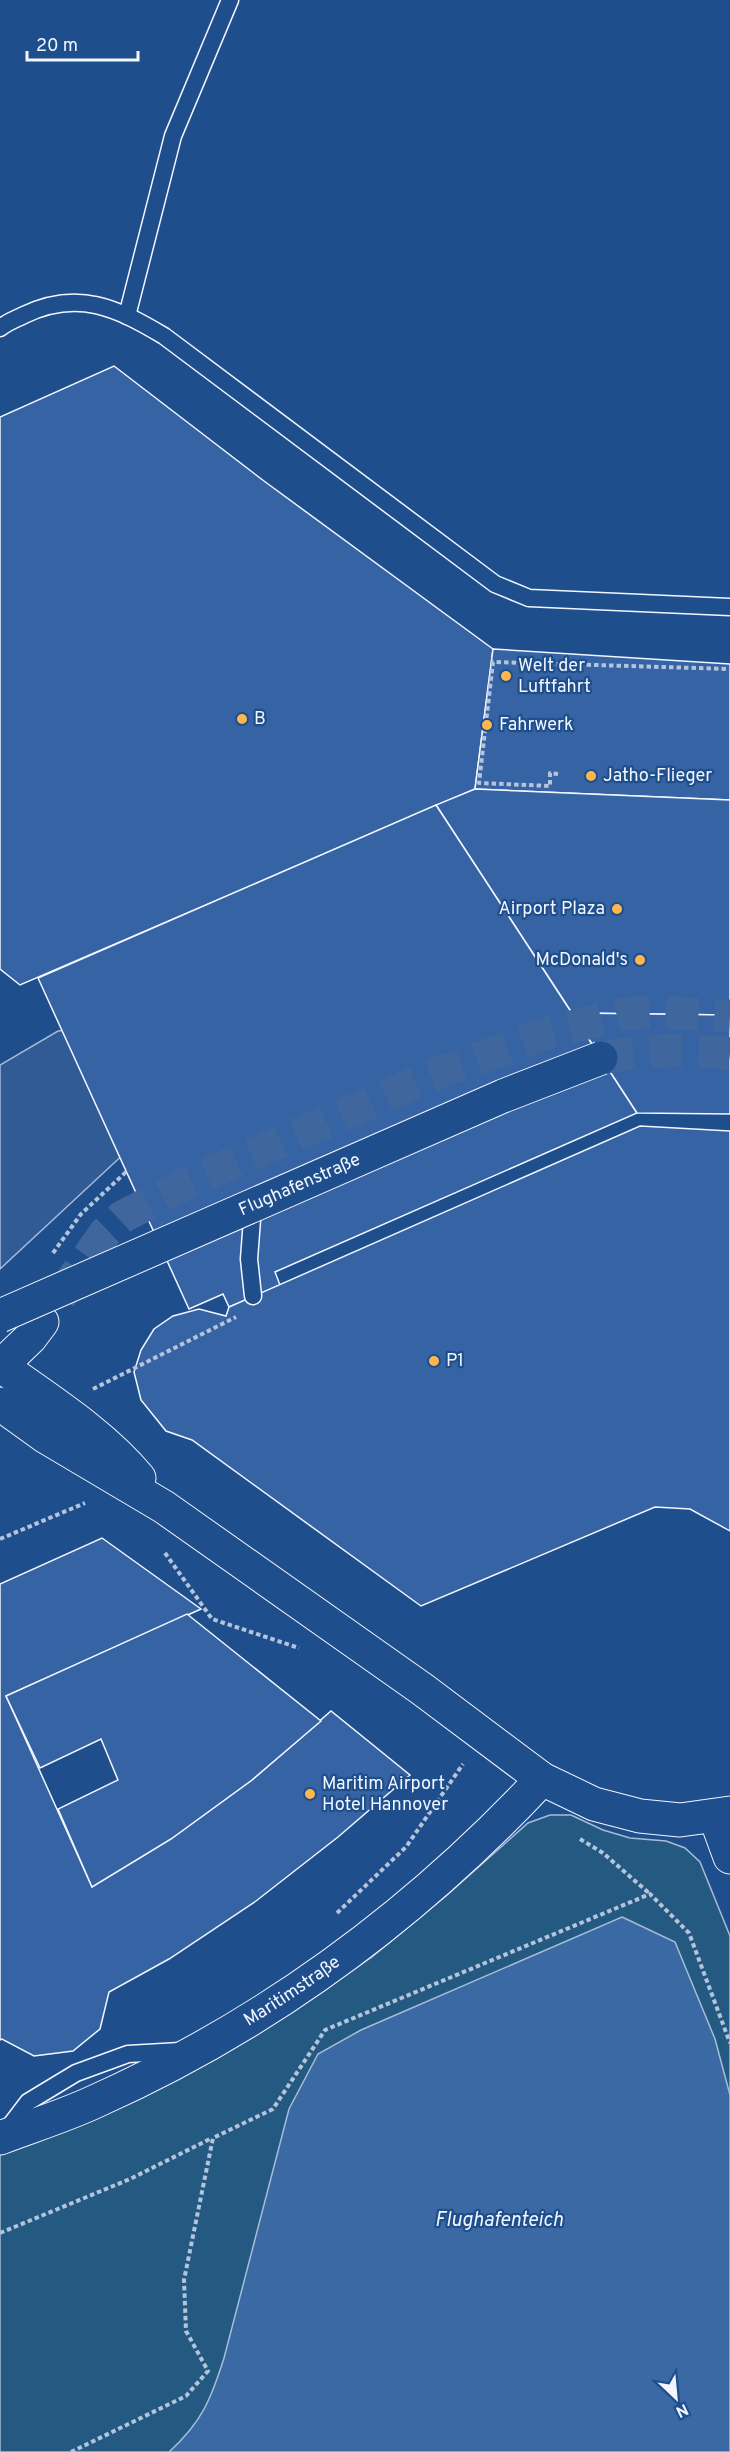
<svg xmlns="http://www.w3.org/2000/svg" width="730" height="2452" viewBox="0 0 730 2452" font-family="Overpass,sans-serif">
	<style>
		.green { fill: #245a82; stroke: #a8bbd7; stroke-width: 1.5 }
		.parking { fill: #305b95; stroke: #a8bbd7; stroke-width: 1.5 }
		.water { fill: #3b69a3; stroke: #a8bbd7; stroke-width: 1.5 }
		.building { fill: #3563a3; stroke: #f2f6ff; stroke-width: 1.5 }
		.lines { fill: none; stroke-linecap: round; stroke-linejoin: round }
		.secondary-tunnel { stroke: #3f679d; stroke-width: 33; stroke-dasharray: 33 16; stroke-linecap: butt }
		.service-casing { stroke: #f2f6ff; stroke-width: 19 }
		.minor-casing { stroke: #f2f6ff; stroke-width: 35 }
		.secondary-casing { stroke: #f2f6ff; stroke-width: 35 }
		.path { stroke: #b3c4dc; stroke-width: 4; stroke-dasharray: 4.5 3; stroke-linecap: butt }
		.service { stroke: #1f4e8c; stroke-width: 16 }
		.minor { stroke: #1f4e8c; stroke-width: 33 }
		.secondary { stroke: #1f4e8c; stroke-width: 33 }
		.secondary-bridge-casing { stroke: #f2f6ff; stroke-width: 35; stroke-linecap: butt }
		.secondary-bridge { stroke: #1f4e8c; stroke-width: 33 }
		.poi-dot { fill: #ffb74d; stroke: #1f4e8c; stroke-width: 2 }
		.labels { text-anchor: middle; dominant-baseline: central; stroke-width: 4.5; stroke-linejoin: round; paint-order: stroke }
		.poi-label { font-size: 18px; fill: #f2f6ff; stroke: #1f4e8c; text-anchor: start }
		.street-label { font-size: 18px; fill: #f2f6ff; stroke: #1f4e8c }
		.water-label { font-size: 20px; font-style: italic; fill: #f2f6ff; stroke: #1f4e8c }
	</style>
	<rect width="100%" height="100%" fill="#1f4e8c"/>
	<!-- green -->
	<polygon class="green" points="550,1815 571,1815 603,1830 630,1838 666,1841 685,1848 700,1862 730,1936 730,2452 0,2452 0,2155 57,2133 292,2011 372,1957 446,1896 528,1823"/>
	<!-- parking -->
	<polygon class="parking" points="145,1021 142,1137 0,1269 0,1065 58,1031"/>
	<!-- water -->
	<path class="water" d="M622,1917l53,25 40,97 15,56v357h-561c33,-30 42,-53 55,-94l65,-249 29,-55 43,-24z"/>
	<!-- building -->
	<g class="building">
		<polygon points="114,366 264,481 493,649 475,789 20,985 0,969 0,417"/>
		<polygon points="493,649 730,664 730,800 475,789"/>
		<polygon points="475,789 730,800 730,1015 572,1013 436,805"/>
		<polygon points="436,805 637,1113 275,1272 280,1285 265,1292 229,1307 223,1294 189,1309 38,978"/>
		<polygon points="572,1013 730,1015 730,1114 637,1113"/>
		<polygon points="640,1126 730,1131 730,1531 690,1509 655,1507 421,1606 192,1440 166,1431 141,1400 134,1372 141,1350 154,1329 173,1316 199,1309 226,1316 229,1307"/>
		<polygon points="102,1538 201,1609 6,1696 92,1887 171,1839 252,1780 331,1711 410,1775 338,1837 256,1901 169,1959 109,1992 100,2029 73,2051 34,2056 2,2039 0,2040 0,1584"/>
		<polygon points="187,1614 321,1721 252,1780 171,1839 92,1887 58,1809 118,1780 101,1739 40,1768 6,1696"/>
	</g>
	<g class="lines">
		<!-- secondary-tunnel -->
		<g class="secondary-tunnel">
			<path d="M601,1058c43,-8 85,-10 129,-4"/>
			<polyline points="60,1297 105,1233 122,1217 187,1183 438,1073 551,1032 623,1014 654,1012 730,1016"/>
		</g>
		<defs>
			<g id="service">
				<polyline points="127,316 173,136 230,0"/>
				<path d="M0,328c7,-6 16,-9 24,-13 54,-26 93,-7 140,21l331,248 34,14 201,9"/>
				<polyline points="253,1296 249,1259 253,1206"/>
				<polyline points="6,2131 28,2102 76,2073 128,2054 180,2051"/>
			</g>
			<g id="minor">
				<path d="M1,1366c46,33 102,68 138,112"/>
				<polyline points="0,1404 46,1437 164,1507 422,1689 542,1779 594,1804 640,1816 680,1820 730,1813"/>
				<polyline points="715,1816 730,1857"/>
				<path id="s1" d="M0,2138c31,-12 64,-22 94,-36 170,-76 321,-187 448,-323"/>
			</g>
			<polyline id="secondary" points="0,1367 30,1338 42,1322"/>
		</defs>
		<!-- service casing -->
		<use href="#service" class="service-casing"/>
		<!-- minor casing -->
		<use href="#minor" class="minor-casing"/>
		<!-- secondary casing -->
		<use href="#secondary" class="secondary-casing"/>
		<!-- path -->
		<g class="path">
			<polyline points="558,774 550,773 550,786 479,783 493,662 730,669"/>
			<polyline points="53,1253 81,1214 126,1172"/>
			<polyline points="93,1389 236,1317"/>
			<polyline points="0,1539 85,1503"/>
			<polyline points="165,1553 212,1619 299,1648"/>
			<polyline points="580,1839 603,1853 650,1894"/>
			<polyline points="337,1913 406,1847 463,1764"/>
			<polyline points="0,2233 130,2179 212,2138"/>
			<polyline points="71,2452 186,2396 208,2371 186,2331 184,2280 213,2138 273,2109 325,2030 650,1894 689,1933 730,2043"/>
		</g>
		<!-- service -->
		<use href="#service" class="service"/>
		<!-- minor -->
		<use href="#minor" class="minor"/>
		<!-- secondary -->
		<use href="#secondary" class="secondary"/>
		<defs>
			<g id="secondary-bridge">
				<path id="s2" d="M0,1316l503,-220 98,-38"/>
			</g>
		</defs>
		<!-- secondary-bridge casing -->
		<use href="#secondary-bridge" class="secondary-bridge-casing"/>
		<!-- secondary-bridge -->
		<use href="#secondary-bridge" class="secondary-bridge"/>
	</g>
	<!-- markers -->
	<g class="poi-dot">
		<circle cx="506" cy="676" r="6"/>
		<circle cx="242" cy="719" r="6"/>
		<circle cx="487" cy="725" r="6"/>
		<circle cx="591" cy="776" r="6"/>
		<circle cx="617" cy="909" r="6"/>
		<circle cx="640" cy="960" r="6"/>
		<circle cx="434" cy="1361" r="6"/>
		<circle cx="310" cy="1794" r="6"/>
	</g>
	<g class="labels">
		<!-- poi labels -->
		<g class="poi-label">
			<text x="518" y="666">Welt der<tspan x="518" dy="21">Luftfahrt</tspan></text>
			<text x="254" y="719">B</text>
			<text x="499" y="725">Fahrwerk</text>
			<text x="603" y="776">Jatho-Flieger</text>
			<text x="605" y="909" text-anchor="end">Airport Plaza</text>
			<text x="628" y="960" text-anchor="end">McDonald's</text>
			<text x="446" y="1361">P1</text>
			<text x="322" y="1784">Maritim Airport<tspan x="322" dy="21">Hotel Hannover</tspan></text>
		</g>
		<!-- street labels -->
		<g class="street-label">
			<text stroke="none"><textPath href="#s2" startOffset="327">Flughafenstraße</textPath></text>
			<text stroke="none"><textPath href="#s1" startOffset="328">Maritimstraße</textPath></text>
		</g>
		<!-- water labels -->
		<g class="water-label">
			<text x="499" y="2221">Flughafenteich</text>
		</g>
	</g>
	<!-- north arrow -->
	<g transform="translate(676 2398) rotate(154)" stroke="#1f4e8c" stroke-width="4.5" paint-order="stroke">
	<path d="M0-4.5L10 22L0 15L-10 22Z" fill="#f2f6ff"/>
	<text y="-9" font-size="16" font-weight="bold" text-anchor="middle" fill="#f2f6ff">N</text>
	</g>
	<!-- scale -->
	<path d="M27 51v9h111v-9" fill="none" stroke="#f2f6ff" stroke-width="3"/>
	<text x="36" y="51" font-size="18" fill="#f2f6ff" stroke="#1f4e8c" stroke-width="4.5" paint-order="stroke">20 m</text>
</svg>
